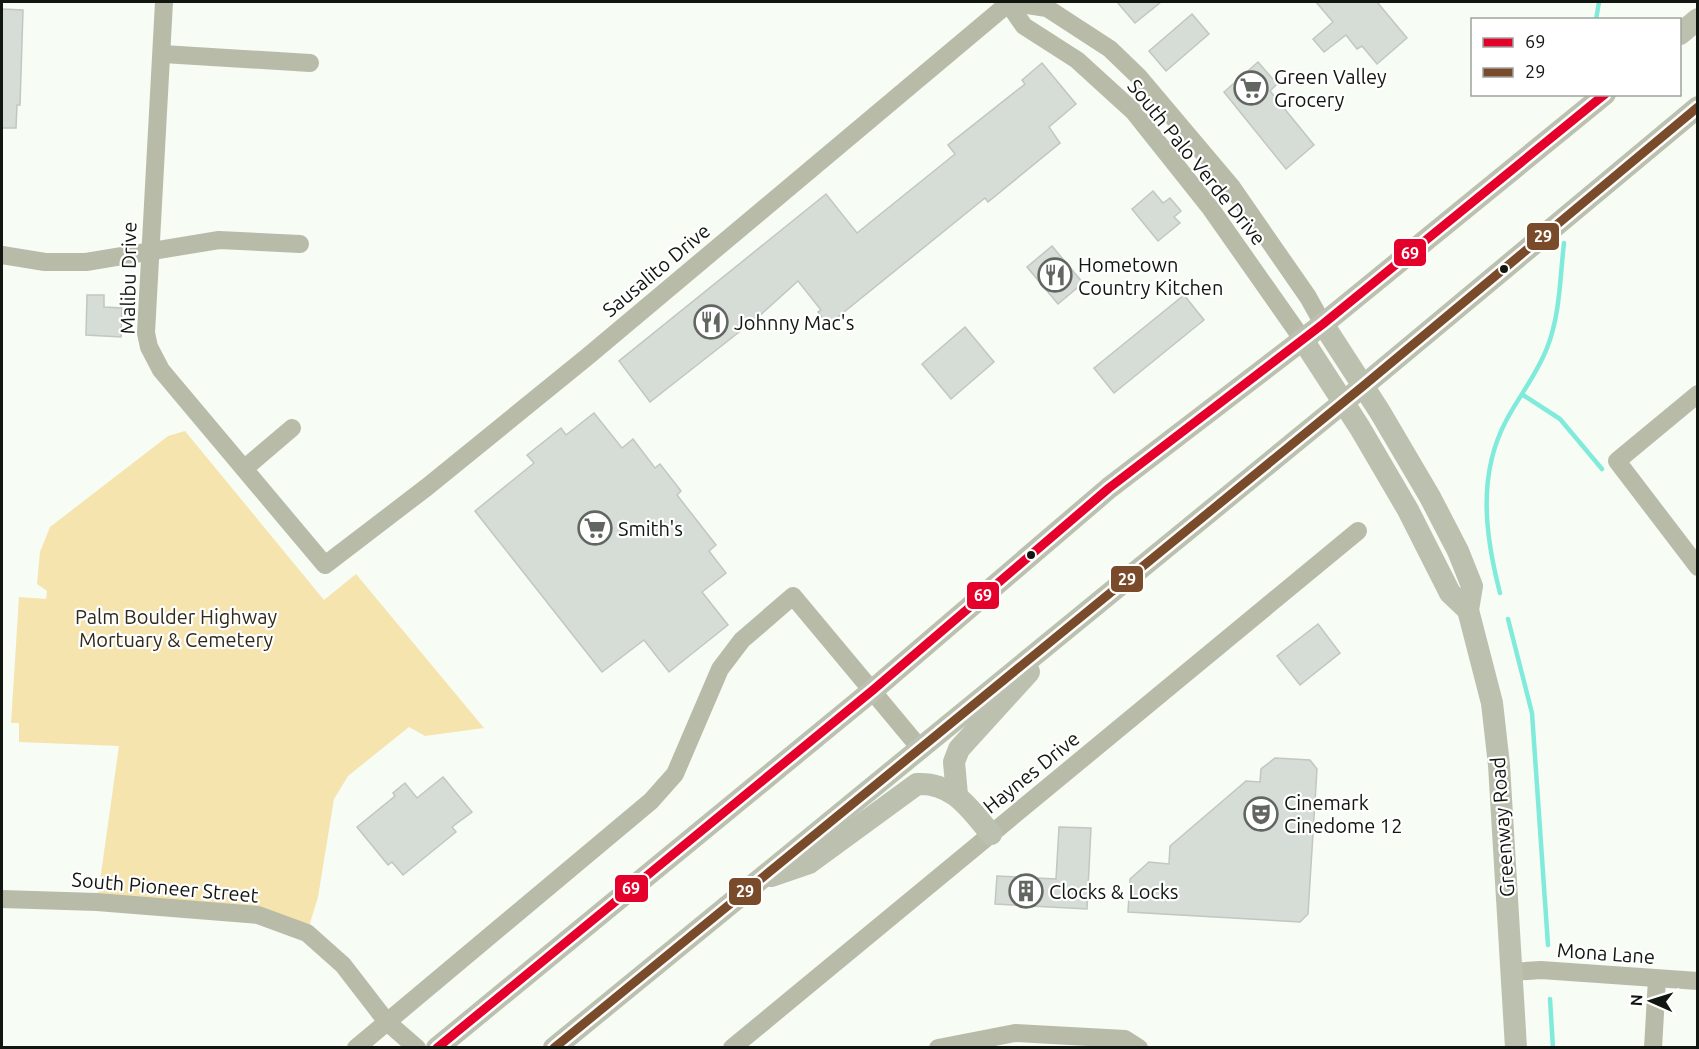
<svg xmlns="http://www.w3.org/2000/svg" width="1699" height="1049" viewBox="0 0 1699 1049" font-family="Ubuntu,sans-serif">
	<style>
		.green { fill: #f6e4af }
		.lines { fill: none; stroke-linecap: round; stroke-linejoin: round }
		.stream { stroke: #81ebdb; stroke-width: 4.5 }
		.building { fill: #d6dcd6; stroke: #c1c7c1; stroke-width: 1.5 }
		.minor { stroke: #b9bba9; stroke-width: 18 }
		.major { stroke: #bcc0af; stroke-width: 22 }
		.bus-1-casing { stroke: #fff; stroke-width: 14 }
		.bus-2-casing { stroke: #fff; stroke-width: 14 }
		.bus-1 { stroke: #e4002b; stroke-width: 9 }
		.bus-2 { stroke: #7a4b2a; stroke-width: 9 }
		.bus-dot { fill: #121610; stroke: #fff; stroke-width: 2 }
		.labels { text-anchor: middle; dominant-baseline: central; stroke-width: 4.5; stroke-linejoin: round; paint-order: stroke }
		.poi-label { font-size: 20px; fill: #121610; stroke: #fff; text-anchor: start }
		.street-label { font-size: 20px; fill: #121610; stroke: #fff }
		.park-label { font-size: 20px; fill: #322a19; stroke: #fff }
		.line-badge { stroke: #fff; stroke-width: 2 }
		.badge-label { font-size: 16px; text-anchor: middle; font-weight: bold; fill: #fff }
	</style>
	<rect width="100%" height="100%" fill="#f7fcf4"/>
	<!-- green -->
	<polygon class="green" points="185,431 324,600 356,574 484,728 425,736 409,727 348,776 334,799 318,897 307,933 258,915 97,902 119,746 19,742 19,723 11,723 19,597 46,599 47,591 37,584 40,552 50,527 168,436"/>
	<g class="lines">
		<!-- stream -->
		<g class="stream">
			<polyline points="1596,20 1599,2"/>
			<polyline points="1523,395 1560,419 1602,469"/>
			<path d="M1500,593c-15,-58 -23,-119 7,-174 13,-24 30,-45 40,-71 13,-32 13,-71 17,-105"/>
			<polyline points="1508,619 1532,713 1548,945"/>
			<polyline points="1550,999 1553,1048"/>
		</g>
	</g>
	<!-- building -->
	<g class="building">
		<polygon points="1117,2 1161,2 1135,23"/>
		<polygon points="1316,2 1377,2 1407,38 1377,64 1362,46 1357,49 1346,35 1324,52 1313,39 1333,22"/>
		<polygon points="2,9 23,10 20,105 17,105 16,128 2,128"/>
		<polygon points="1192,14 1209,34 1166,71 1149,51"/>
		<polygon points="1258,62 1277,84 1270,91 1314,145 1286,169 1224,92"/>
		<polygon points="1042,63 1076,104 1049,127 1060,143 988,202 985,198 828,325 818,312 821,310 798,281 757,318 650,402 619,361 826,194 857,233 955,154 948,145 1025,84 1022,80"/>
		<polygon points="1153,191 1163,203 1170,198 1181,211 1174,217 1180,223 1158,241 1132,209"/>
		<polygon points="1052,246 1083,283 1058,304 1027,267"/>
		<polygon points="87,295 104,295 104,307 122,308 121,337 86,335"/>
		<polygon points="1184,295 1204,320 1114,393 1094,368"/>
		<polygon points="965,327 994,362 951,399 922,364"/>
		<polygon points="594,413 622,448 633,439 655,468 660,464 681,491 677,495 716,545 709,551 726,573 702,592 728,625 669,672 644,640 602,672 475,511 534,463 527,455 561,428 566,435"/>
		<polygon points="1318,624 1340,653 1300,685 1277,656"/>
		<polygon points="1275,758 1310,760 1317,769 1308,914 1300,922 1128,912 1130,879 1149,862 1169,864 1170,846 1246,781 1260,782 1261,769"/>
		<polygon points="443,777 472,812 452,827 456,832 403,875 392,862 388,865 357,827 395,796 393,793 405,783 417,798"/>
		<polygon points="1059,827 1091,828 1087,909 995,904 997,876 1056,879"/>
	</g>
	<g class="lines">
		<!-- minor -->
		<g class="minor">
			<polyline points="164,2 146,333 149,347 161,370 325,565 427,487 587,357 1010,2"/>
			<polyline points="1006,2 1047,8 1110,49 1139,77 1231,186 1308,297 1323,324"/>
			<polyline points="1008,3 1024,26 1077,60 1133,111 1211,209 1303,340"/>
			<polyline points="163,54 310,63"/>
			<polyline points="2,255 45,262 86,262 219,240 300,244"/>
			<polyline points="1698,394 1617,461 1698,567"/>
			<polyline points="245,468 292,428"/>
			<polyline points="2,899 97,902 258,915 307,933 343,965 387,1022 417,1048"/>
			<polyline points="1511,972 1541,970 1698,981"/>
			<polyline points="356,1048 651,801 675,774 720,669 742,640 793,596 919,747"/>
			<polyline points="732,1048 1358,531"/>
			<polyline points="938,1048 1015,1033 1125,1039 1139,1048"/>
			<polyline points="1653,1048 1657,979"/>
		</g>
		<!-- major -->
		<g class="major">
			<polyline points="1680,34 1698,19"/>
			<polyline points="1323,324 1380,412 1430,497 1458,551 1472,586 1468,610 1492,703 1499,765 1516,1048"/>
			<polyline points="1303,340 1360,428 1408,510 1450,593 1468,610"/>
			<polyline points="957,795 954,762 959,749 1029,672"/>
			<path d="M771,876l38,-13 108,-79c36,-2 53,25 74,50"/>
			<polyline points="437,1048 873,690 1109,488 1323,324 1605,94"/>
			<polyline points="554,1048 1362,387 1698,107"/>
		</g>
		<defs>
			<polyline id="bus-1" points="437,1048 873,690 1109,488 1323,324 1605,94"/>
			<polyline id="bus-2" points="554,1048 1362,387 1698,107"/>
		</defs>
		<!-- bus-1 casing -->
		<use href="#bus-1" class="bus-1-casing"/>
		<!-- bus-2 casing -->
		<use href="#bus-2" class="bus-2-casing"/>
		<!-- bus-1 -->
		<use href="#bus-1" class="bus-1"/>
		<!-- bus-2 -->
		<use href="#bus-2" class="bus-2"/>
	</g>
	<!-- icons -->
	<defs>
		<symbol id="supermarket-ring" viewBox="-11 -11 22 22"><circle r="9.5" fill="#fff" stroke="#626660" stroke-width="1.5"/><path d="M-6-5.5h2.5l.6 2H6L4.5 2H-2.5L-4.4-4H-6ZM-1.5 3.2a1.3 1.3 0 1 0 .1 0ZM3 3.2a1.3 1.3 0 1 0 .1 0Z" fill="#626660"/></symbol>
		<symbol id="restaurant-ring" viewBox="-11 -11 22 22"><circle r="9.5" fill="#fff" stroke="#626660" stroke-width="1.5"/><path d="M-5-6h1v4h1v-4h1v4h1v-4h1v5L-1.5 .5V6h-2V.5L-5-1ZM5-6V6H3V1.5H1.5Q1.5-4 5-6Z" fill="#626660"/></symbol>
		<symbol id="theatre-ring" viewBox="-11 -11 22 22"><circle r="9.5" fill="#fff" stroke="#626660" stroke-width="1.5"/><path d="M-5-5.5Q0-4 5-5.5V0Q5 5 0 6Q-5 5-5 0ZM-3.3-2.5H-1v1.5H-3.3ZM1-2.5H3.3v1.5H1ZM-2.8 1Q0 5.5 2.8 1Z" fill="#626660"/></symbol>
		<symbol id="building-ring" viewBox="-11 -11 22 22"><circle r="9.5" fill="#fff" stroke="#626660" stroke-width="1.5"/><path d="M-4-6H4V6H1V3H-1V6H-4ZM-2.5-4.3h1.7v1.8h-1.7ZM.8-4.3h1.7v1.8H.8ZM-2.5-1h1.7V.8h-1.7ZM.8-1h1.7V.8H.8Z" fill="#626660"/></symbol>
	</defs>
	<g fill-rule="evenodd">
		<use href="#supermarket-ring" x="1232" y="69" width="38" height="38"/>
		<use href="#restaurant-ring" x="1036" y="256" width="38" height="38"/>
		<use href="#restaurant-ring" x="692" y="303" width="38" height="38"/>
		<use href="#supermarket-ring" x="576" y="509" width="38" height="38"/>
		<use href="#theatre-ring" x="1242" y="795" width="38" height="38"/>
		<use href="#building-ring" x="1007" y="872" width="38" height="38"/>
	</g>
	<!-- markers -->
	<g class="bus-dot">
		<circle cx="1504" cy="269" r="5"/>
		<circle cx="1031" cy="555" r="5"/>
	</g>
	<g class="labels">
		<!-- poi labels -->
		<g class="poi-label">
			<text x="1274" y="76">Green Valley<tspan x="1274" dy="23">Grocery</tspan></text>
			<text x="1078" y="264">Hometown<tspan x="1078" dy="23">Country Kitchen</tspan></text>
			<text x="734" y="322">Johnny Mac's</text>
			<text x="618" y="528">Smith's</text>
			<text x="1284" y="802">Cinemark<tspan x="1284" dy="23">Cinedome 12</tspan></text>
			<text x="1049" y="891">Clocks &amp; Locks</text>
		</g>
		<!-- street labels -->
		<g class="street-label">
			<text transform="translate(1197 162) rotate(51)">South Palo Verde Drive</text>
			<text transform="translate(656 270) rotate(-40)">Sausalito Drive</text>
			<text transform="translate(128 278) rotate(-89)">Malibu Drive</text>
			<text transform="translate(1031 772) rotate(-39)">Haynes Drive</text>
			<text transform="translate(1502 827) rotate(-94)">Greenway Road</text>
			<text transform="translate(165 887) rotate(5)">South Pioneer Street</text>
			<text transform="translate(1606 953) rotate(4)">Mona Lane</text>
		</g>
		<!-- park labels -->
		<g class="park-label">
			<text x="176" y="616">Palm Boulder Highway<tspan x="176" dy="23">Mortuary &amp; Cemetery</tspan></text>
		</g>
	</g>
	<g class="line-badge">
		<rect x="1526" y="222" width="34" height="29" rx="6" fill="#7a4b2a"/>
		<rect x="1393" y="238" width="34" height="29" rx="6" fill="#e4002b"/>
		<rect x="1110" y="565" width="34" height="28" rx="6" fill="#7a4b2a"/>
		<rect x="966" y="581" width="34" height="29" rx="6" fill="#e4002b"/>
		<rect x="614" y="874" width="35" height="29" rx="6" fill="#e4002b"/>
		<rect x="728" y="877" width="34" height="29" rx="6" fill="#7a4b2a"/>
	</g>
	<g class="badge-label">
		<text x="1543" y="242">29</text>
		<text x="1410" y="259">69</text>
		<text x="1127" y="585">29</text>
		<text x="983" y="601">69</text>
		<text x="631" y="894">69</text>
		<text x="745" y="897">29</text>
	</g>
	<!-- border -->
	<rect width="1699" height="1049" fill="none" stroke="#121610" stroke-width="6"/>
	<!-- legend -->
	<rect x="1471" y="18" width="210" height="78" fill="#ffffff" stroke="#a0a29f" stroke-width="1.5"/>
	<rect x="1483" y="38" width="30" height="9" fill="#e4002b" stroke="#a0a29f" stroke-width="1.5"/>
	<text x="1525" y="48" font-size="18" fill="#121610">69</text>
	<rect x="1483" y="68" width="30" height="9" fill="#7a4b2a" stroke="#a0a29f" stroke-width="1.5"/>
	<text x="1525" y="78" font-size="18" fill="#121610">29</text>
	<!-- north arrow -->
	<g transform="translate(1651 1001) rotate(273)" stroke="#ffffff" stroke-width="4.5" paint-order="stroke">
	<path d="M0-4.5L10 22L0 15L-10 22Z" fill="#121610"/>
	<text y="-9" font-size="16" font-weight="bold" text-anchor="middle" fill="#121610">N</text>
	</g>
</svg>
